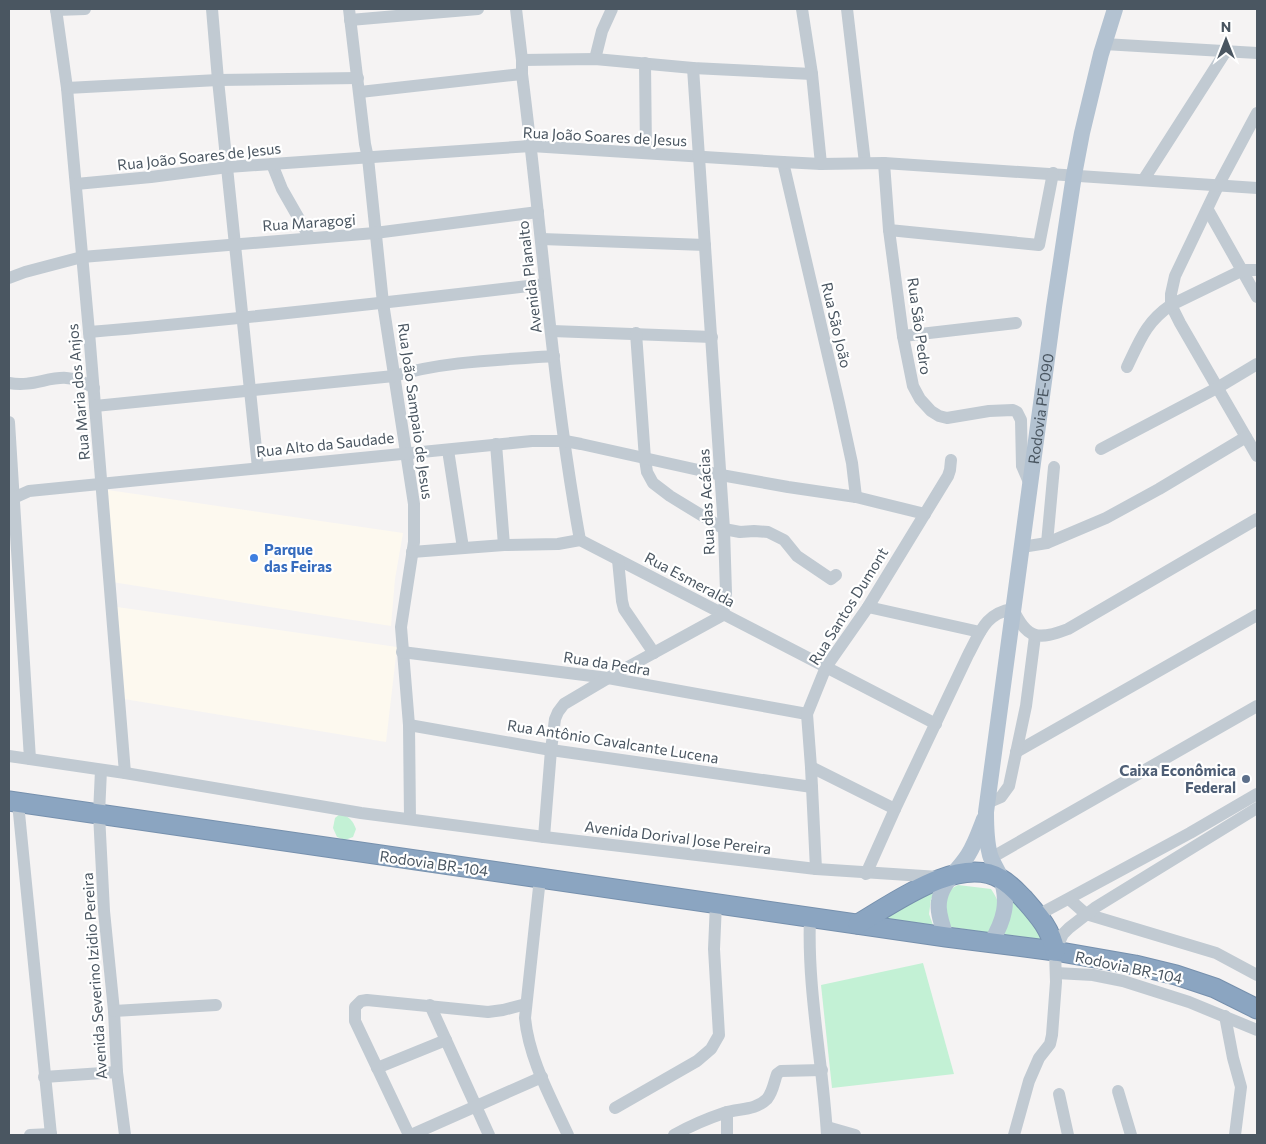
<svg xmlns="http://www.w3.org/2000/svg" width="1266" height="1144" viewBox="0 0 1266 1144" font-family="Commissioner,sans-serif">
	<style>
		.commercial { fill: #fdf9ef }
		.green { fill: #c3f1d5 }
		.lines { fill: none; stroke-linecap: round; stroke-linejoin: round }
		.highway-casing { stroke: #7690ad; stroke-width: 21 }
		.minor { stroke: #c1cad2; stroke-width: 12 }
		.major { stroke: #b3c2d1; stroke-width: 16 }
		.highway { stroke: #8ba5c1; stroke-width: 19 }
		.shop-dot { fill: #3f7fe0; stroke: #fff; stroke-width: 2 }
		.service-dot { fill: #5c6f8a; stroke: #fff; stroke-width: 2 }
		.labels { text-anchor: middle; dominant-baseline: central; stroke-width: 4.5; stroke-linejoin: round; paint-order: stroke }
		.street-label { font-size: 15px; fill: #4a5661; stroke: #fff }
		.shop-label { font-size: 15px; font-weight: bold; fill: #366cbe; stroke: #fff; text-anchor: start }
		.service-label { font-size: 15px; font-weight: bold; fill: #4e5e75; stroke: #fff; text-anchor: end }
	</style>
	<rect width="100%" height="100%" fill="#f5f3f3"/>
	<!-- commercial -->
	<g class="commercial">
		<polygon points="108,490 403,533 395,579 391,626 112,582"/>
		<polygon points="117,607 397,647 386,742 124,699"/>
	</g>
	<!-- green -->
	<g class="green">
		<path d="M340,814c9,2 13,7 16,15l-3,8 -8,3 -8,-3 -4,-9 2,-10z"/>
		<polygon points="941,884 931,899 929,914 933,925 885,918"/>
		<path d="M958,885l33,4c13,20 9,25 -2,44l-44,-7c0,-18 -6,-32 13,-41z"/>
		<polygon points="1013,900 1045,940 1001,934"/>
		<polygon points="923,963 954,1074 832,1088 821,985"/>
	</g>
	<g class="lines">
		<defs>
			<g id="highway">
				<polyline points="9,801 946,937 1055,951 1135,965 1176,975 1215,988 1257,1009"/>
				<path d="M858,924c36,-21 102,-70 143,-45 9,5 16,13 23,20 14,16 27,30 31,52"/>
			</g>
		</defs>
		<!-- highway casing -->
		<use href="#highway" class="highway-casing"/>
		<!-- minor -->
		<g class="minor">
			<polyline points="56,9 67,88 89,332 125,773"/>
			<polyline points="212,9 218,80 258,468"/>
			<polyline points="349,9 365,144 368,158 383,303 414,504 414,542 401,627 409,725 410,819"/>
			<path d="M516,9l6,51v14c20,156 30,312 58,466"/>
			<polyline points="802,9 812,74 821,164"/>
			<polyline points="847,9 865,163"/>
			<polyline points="56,10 85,9"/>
			<polyline points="350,20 478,9"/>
			<polyline points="1104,44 1257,53"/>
			<polyline points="595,59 602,31 612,9"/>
			<polyline points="522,60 595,59 693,68 812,74"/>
			<polyline points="645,63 646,153"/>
			<polyline points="67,88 218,80 358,78"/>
			<polyline points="360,92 522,74"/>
			<polyline points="1257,113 1219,184 1175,276 1171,294 1171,305 1180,323 1257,456"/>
			<polyline points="783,162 839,403 852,463 856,497"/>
			<polyline points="884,163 889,230 903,336 913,386 920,399 931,411 939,416 947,418 989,411 1013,410 1017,412 1021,420 1022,466 1031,487"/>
			<polyline points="272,164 282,189 310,238"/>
			<polyline points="1144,179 1226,51"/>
			<polyline points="76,184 151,177 228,167 531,146 783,162 821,164 884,163 1257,188"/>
			<polyline points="1208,210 1257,297"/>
			<polyline points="889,230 1039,245 1053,173"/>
			<polyline points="542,239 705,245"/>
			<polyline points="9,278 25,272 82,257 375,233 538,212"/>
			<polyline points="552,331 712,337"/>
			<path d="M89,332c153,-13 304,-30 456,-48"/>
			<polyline points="636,333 645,459 647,472 653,483 670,496 724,529 740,532 754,531 768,532 784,540 797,556 831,579 836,575"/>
			<polyline points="903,336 1016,323"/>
			<path d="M1127,367c13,-27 19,-45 44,-62l72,-35h14"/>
			<path d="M9,383c33,6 50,-18 85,5"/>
			<path d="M95,406l299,-30c51,-15 106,-16 160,-20"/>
			<polyline points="9,422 30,759"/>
			<polyline points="496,444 504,545"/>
			<polyline points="1101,449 1217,388 1257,364"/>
			<polyline points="448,450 463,548"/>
			<polyline points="9,500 29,491 532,441 565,441 581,444 721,475 788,487 856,497 925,514"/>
			<polyline points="1047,543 1054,467"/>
			<polyline points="1022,547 1047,543 1106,518 1159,489 1246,437"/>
			<polyline points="412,552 504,545 558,544 580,540 936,724"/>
			<polyline points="618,560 622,601 624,609 654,653"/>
			<polyline points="868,607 980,632"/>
			<polyline points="402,652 608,678 807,714"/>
			<polyline points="409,725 551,750 812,787"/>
			<polyline points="1016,752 1257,615"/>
			<polyline points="9,756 125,773 361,813 544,837 816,869 939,877"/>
			<polyline points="811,767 895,809"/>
			<polyline points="101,770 99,814 104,911 114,1011 117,1072 125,1135"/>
			<polyline points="18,803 51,1135"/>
			<polyline points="987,803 1001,797 1009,786 1026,706 1035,636"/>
			<polyline points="544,837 551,750 555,719 558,712 564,704 608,678 723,615 726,593 724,529 693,68"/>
			<polyline points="991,858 1257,706"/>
			<polyline points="816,869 811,767 807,714 826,667 868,607 948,476 950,470 951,460"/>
			<path d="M866,874l29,-65 73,-154c12,-22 17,-42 45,-46 14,31 26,31 55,20l189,-110"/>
			<path d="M540,878l-15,140c4,41 26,80 43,117"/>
			<polyline points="1069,899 1086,914 1216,953 1257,975"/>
			<polyline points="1038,915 1190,833 1257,794"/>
			<path d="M810,917c-3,73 13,146 17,218"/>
			<polyline points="1056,973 1093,975 1123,981 1189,1002 1257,1030"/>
			<polyline points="430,1005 489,1135"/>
			<polyline points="114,1011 216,1005"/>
			<polyline points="1225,1016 1233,1058 1241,1087 1235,1135"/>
			<polyline points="377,1068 446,1040"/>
			<polyline points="44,1077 117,1072"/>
			<polyline points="1118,1091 1131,1135"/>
			<polyline points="1059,1094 1068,1135"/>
			<polyline points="615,1108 697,1061 711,1049 719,1035 714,949 716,903"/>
			<polyline points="727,1112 727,1135"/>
			<polyline points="827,1127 855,1135"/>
			<polyline points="30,1135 51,1134"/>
			<polyline points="409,1135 355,1021 355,1007 361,1001 367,1000 488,1012 503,1010 526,1004"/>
			<polyline points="411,1135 542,1077"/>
			<path d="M674,1135c16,-9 32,-16 50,-22 15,-5 31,-2 43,-14 6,-7 7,-17 10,-25l4,-3 41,-1"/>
			<polyline points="1014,1135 1029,1081 1039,1058 1050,1044 1052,1035 1056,982 1055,951 1063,934 1069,928 1096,907 1257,808"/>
		</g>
		<!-- major -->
		<g class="major">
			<path d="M946,937c-3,-11 -9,-24 -7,-35 2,-19 19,-31 29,-47 7,-11 11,-23 16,-36"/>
			<path id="s1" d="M991,943c13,-23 19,-41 9,-67 -3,-7 -8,-14 -10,-21 -4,-14 -4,-28 -4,-43l68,-505 20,-132 8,-42 19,-79 14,-45"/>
		</g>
		<!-- highway -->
		<use href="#highway" class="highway"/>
	</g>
	<!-- markers -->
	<circle class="shop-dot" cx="254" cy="558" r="5"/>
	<circle class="service-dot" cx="1246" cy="779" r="5"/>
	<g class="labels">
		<!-- street labels -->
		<g class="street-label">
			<text transform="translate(605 136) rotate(3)">Rua João Soares de Jesus</text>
			<text transform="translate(199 156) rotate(-6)">Rua João Soares de Jesus</text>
			<text transform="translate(309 222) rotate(-4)">Rua Maragogi</text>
			<text transform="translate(529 277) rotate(-97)">Avenida Planalto</text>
			<text transform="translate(837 325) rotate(77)">Rua São João</text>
			<text transform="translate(920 326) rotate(82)">Rua São Pedro</text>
			<text transform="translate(78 392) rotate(-95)">Rua Maria dos Anjos</text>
			<text stroke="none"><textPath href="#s1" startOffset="544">Rodovia PE-090</textPath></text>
			<text transform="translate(416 411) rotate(82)">Rua João Sampaio de Jesus</text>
			<text transform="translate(325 444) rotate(-6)">Rua Alto da Saudade</text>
			<text transform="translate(706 502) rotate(-93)">Rua das Acácias</text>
			<text transform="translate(690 579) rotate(28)">Rua Esmeralda</text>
			<text transform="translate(848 606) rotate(-58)">Rua Santos Dumont</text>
			<text transform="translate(607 663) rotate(9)">Rua da Pedra</text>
			<text transform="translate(613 741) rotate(9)">Rua Antônio Cavalcante Lucena</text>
			<text transform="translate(678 837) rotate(7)">Avenida Dorival Jose Pereira</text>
			<text transform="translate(434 863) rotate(8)">Rodovia BR-104</text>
			<text transform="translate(1129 967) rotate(12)">Rodovia BR-104</text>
			<text transform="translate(94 976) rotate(-94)">Avenida Severino Izidio Pereira</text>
		</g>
		<!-- shop labels -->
		<g class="shop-label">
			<text x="264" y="549">Parque<tspan x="264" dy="17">das Feiras</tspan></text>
		</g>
		<!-- service labels -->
		<g class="service-label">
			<text x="1236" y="770">Caixa Econômica<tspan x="1236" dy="17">Federal</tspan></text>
		</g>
	</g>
	<!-- border -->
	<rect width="1266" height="1144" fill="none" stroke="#4a5661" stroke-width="20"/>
	<!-- north arrow -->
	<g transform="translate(1226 40)" stroke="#ffffff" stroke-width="4" paint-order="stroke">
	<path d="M0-4L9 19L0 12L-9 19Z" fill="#4a5661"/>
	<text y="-8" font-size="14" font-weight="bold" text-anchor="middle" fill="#4a5661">N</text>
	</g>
</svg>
